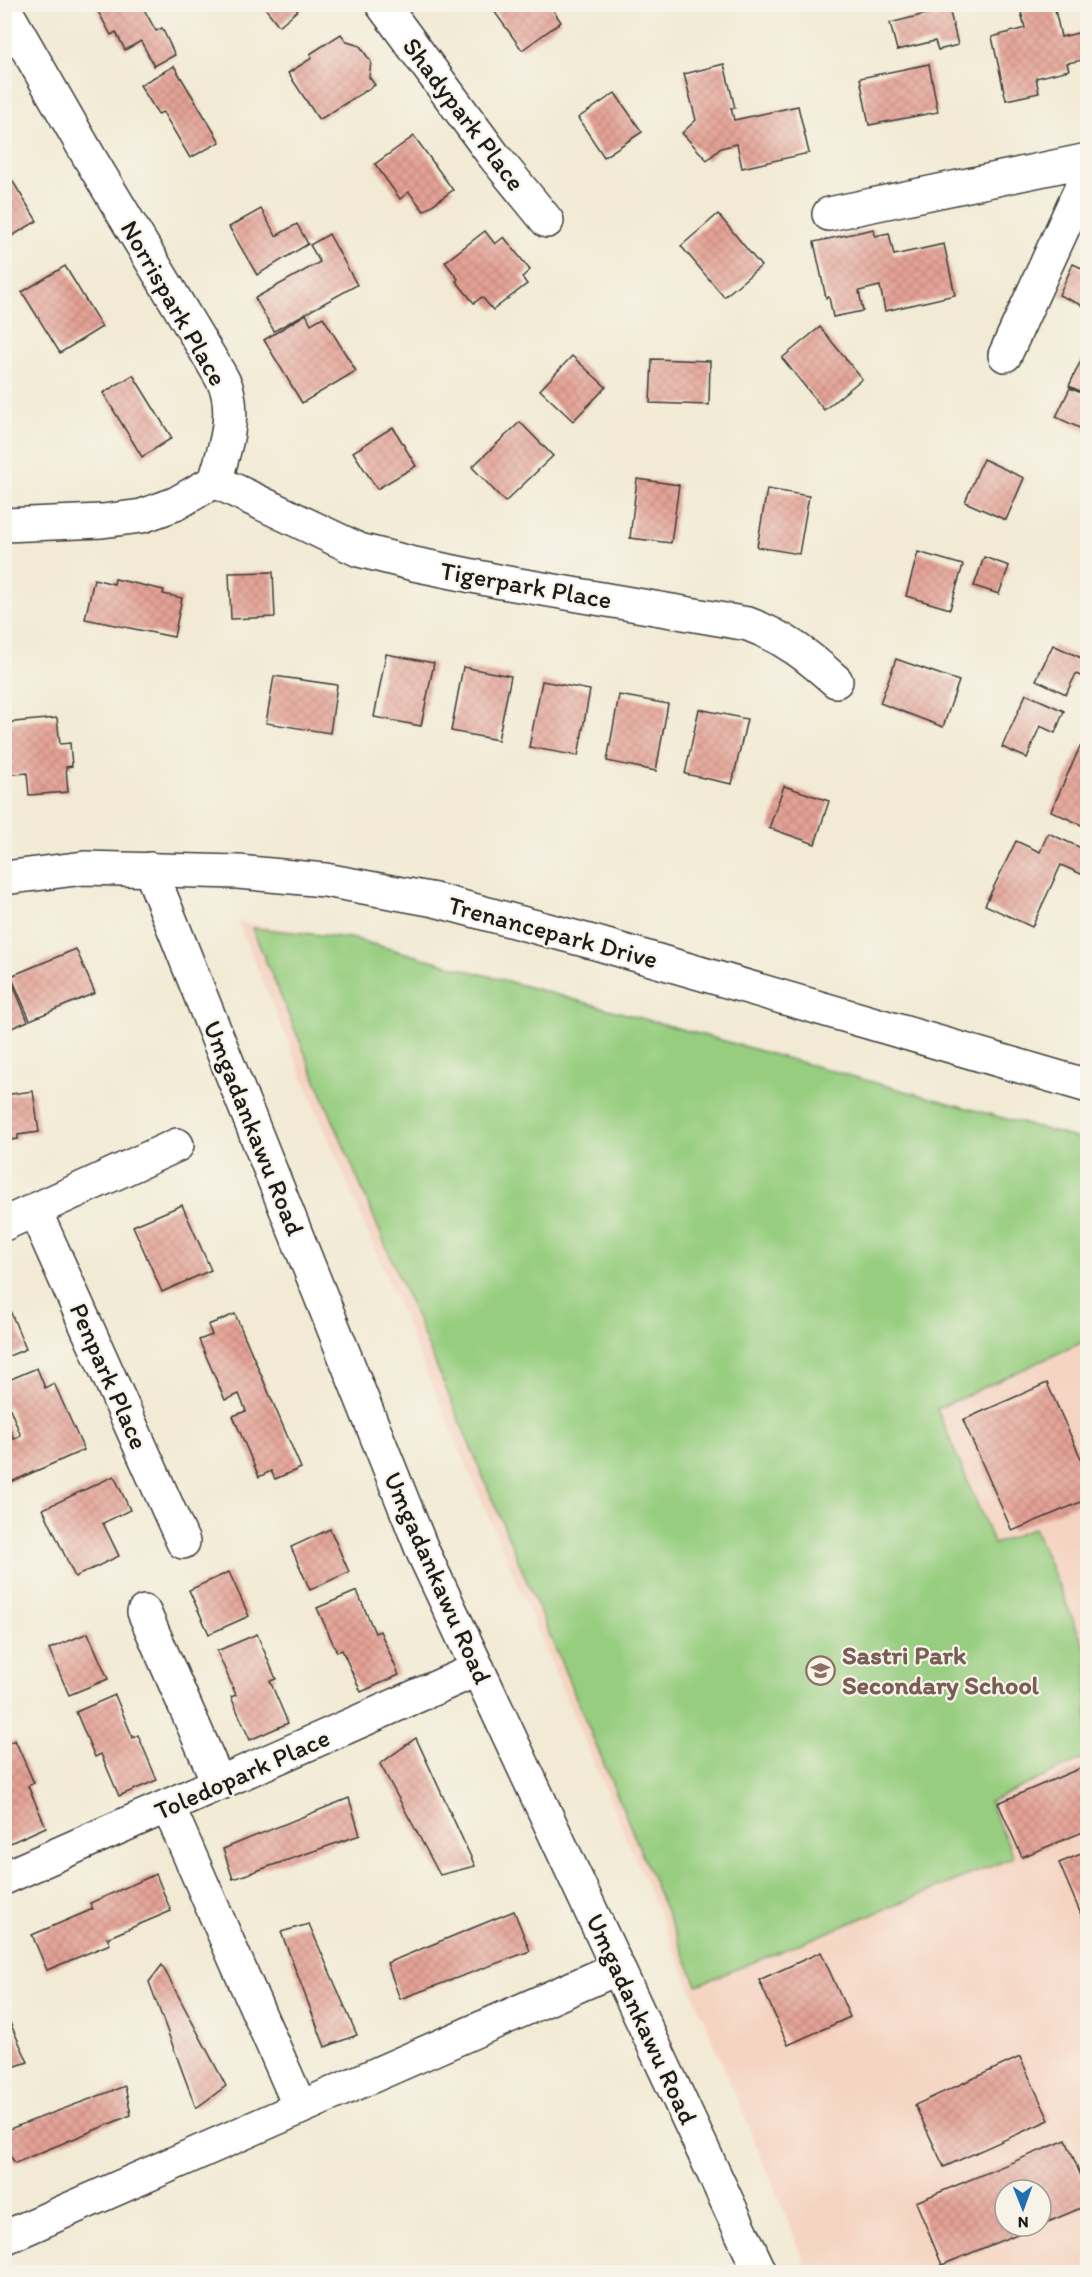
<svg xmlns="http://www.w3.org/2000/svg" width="1092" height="2277" viewBox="0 0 1092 2277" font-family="Itim,sans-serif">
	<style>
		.built { fill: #f5d3c1; fill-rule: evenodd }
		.park { fill: #96cd7f; stroke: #59744e; stroke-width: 1.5 }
		.building { fill: url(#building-cross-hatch) }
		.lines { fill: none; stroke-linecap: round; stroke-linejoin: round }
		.minor-casing { stroke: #3c3b38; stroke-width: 36 }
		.minor { stroke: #fff; stroke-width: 33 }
		.labels { text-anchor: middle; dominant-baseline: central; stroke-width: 4.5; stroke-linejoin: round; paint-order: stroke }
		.street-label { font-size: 26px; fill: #1c1c1c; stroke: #f7f3e8 }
		.education-label { font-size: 26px; font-weight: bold; fill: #785e54; stroke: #f7f3e8; text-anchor: start }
	</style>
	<defs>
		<pattern id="building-cross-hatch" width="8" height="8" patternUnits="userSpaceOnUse" patternTransform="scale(1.5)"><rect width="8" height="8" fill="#e4a195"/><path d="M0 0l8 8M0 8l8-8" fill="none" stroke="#c38a80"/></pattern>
	</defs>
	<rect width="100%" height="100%" fill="#f7f3e8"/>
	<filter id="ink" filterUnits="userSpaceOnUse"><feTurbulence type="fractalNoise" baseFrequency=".0167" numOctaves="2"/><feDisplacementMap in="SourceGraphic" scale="12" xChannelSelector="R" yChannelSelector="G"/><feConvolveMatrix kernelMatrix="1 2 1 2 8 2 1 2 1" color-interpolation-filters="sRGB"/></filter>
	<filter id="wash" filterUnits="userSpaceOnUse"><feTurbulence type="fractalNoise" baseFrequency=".008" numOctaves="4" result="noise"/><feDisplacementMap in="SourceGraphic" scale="24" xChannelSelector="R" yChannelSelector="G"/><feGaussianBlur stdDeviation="1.35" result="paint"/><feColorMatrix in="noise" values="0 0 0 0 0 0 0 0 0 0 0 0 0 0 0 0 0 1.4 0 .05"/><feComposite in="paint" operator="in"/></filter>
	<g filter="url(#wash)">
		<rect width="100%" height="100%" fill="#f2ead4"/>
		<!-- built -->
		<path class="built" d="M238,922l113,16 736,203v1131h-278l-111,-267 -287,-669zM1005,2190h36v36h-36z"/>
		<!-- park -->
		<polygon class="park" points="252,928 351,938 1087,1141 1087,1340 937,1409 994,1544 1034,1528 1087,1653 1087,1757 989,1802 1014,1857 697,1985"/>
		<g id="blocks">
			<!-- building -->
			<g class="building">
				<polygon points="94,4 141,4 156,31 162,28 175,55 154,66 141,41 125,50 116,32 111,35"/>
				<polygon points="262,4 305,4 279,26"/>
				<polygon points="489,4 549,4 561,22 522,50"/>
				<polygon points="1054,5 1061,37 1086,31 1088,59 1067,63 1069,70 1036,78 1039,93 1006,100 992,37 1025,28 1021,12"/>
				<polygon points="949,8 958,45 938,50 935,41 897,50 890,23"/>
				<polygon points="341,34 347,42 360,46 371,62 369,77 375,85 319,120 288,73 312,58 310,54"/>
				<polygon points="724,64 735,108 731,108 734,120 798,106 809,153 742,168 737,144 721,148 707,160 682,133 696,120 684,74"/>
				<polygon points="929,64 938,112 869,125 860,78"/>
				<polygon points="174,66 220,142 190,158 163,112 158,114 140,85"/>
				<polygon points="615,93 642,132 604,157 578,118"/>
				<polygon points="414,136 453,190 424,211 409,192 400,199 375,164"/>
				<polygon points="4,167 37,221 7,239 4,235"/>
				<polygon points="261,209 276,236 297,224 308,244 257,275 229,227"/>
				<polygon points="718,214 761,266 724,297 681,246"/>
				<polygon points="874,229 875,236 889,233 894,255 944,244 955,295 885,311 880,286 859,291 863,311 833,317 829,297 826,298 814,242"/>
				<polygon points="485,231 495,244 504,237 530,270 522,277 527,284 493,310 482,297 474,303 456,281 458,279 445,262"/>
				<polygon points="329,234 357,285 274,331 255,298 320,262 310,245"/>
				<polygon points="1073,264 1088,271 1088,308 1059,295"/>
				<polygon points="65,266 102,327 60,353 22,292"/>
				<polygon points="306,314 311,324 323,317 356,371 302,403 264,340"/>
				<polygon points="820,327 862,379 824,410 782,358"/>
				<polygon points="1084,354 1088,355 1088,395 1069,386"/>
				<polygon points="572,356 606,387 573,421 540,390"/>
				<polygon points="652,359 710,361 709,405 650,403"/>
				<polygon points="133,375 172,438 142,457 103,393"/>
				<polygon points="1070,388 1088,396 1088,432 1056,417"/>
				<polygon points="520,422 553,456 505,502 472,467"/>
				<polygon points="393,427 416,466 377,489 353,452"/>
				<polygon points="983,459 1024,478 1006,520 965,502"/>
				<polygon points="637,479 679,485 671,543 630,538"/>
				<polygon points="767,489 809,496 799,554 757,547"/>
				<polygon points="918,552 963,565 950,609 906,596"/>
				<polygon points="984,557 1009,566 999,594 974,586"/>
				<polygon points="273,572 275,617 231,619 229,573"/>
				<polygon points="94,579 114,584 115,579 164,590 163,594 182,598 174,637 85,619"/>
				<polygon points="1053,645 1088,661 1088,679 1076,674 1066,694 1036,680"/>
				<polygon points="386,654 434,663 421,726 374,717"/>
				<polygon points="896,659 959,681 943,727 880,703"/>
				<polygon points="463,667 511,676 498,740 451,731"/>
				<polygon points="274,676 337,685 330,733 266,723"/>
				<polygon points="542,681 590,690 578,756 529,747"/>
				<polygon points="1026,694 1064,711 1055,733 1040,726 1027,758 1002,747"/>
				<polygon points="619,695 668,704 656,771 607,761"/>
				<polygon points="699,709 747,719 732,784 685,774"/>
				<polygon points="57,718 60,744 70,743 72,766 66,767 68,792 29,795 27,773 4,775 4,723"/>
				<polygon points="1080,747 1088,750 1088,828 1051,811"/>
				<polygon points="784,786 829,801 815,844 769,828"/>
				<polygon points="1048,833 1088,851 1088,877 1061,865 1032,927 985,905 1016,841 1040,852"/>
				<polygon points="76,949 95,993 30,1020 11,976"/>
				<polygon points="5,965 28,1021 7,1030 4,1023"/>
				<polygon points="33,1091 39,1132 18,1135 18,1139 4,1141 4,1095"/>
				<polygon points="182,1205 211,1270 162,1292 133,1226"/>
				<polygon points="4,1296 26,1349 4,1358"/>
				<polygon points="235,1314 301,1468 275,1479 271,1471 259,1477 233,1416 246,1411 239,1394 225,1400 199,1340 212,1335 208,1325"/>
				<polygon points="37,1368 45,1388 54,1383 84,1450 4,1485 4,1417 14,1439 21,1436 9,1406 4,1408 4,1382"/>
				<polygon points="1047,1383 1088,1474 1088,1499 1012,1531 963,1420"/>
				<polygon points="114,1476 130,1510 103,1523 119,1556 75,1577 43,1509"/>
				<polygon points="330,1529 349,1572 310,1590 291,1547"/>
				<polygon points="229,1572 249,1616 209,1634 189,1590"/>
				<polygon points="357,1591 375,1633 380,1631 399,1675 361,1692 342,1650 337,1652 317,1608"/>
				<polygon points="88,1633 108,1679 69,1695 49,1649"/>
				<polygon points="257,1634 276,1679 270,1681 288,1723 250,1740 231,1697 236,1695 217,1651"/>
				<polygon points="115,1695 133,1738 138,1735 157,1780 119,1796 101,1754 95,1757 76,1712"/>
				<polygon points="416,1738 475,1866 440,1875 380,1764"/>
				<polygon points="15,1740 34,1783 28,1786 46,1827 8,1844 4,1837 4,1745"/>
				<polygon points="1088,1765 1088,1830 1022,1857 998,1803"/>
				<polygon points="349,1798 360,1835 233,1879 223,1849"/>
				<polygon points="1088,1851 1088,1917 1083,1919 1059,1863"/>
				<polygon points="156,1874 171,1911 107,1938 110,1944 47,1970 32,1935 93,1909 90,1903"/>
				<polygon points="514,1911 530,1951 400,1999 387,1963"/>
				<polygon points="309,1924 357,2035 325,2047 281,1932"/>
				<polygon points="821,1952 850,2017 788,2045 759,1980"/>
				<polygon points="162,1965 226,2086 196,2108 149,1982"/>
				<polygon points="4,2010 28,2062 4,2070"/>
				<polygon points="1020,2057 1049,2120 944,2167 915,2105"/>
				<polygon points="125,2086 131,2115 15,2163 4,2146 4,2131"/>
				<polygon points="1066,2140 1088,2193 1088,2205 1041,2225 1041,2190 1005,2190 1005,2226 1037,2226 942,2265 916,2202"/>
			</g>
		</g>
	</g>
	<g filter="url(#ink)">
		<use href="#blocks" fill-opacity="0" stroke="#3c3b38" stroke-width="1.5"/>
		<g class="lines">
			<defs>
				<g id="minor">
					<polyline points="382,4 494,156 547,221"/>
					<path d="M4,8l87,152 119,198c5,9 12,19 16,29 10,31 -2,65 -11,94l-40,23 -33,12 -40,5 -98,4"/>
					<polyline points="829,214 1088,160"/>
					<polyline points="1005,355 1088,173"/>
					<path d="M215,481l144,69 55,14 88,18 246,42c36,13 60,32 88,57"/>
					<polyline points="150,869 423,1552 760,2272"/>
					<polyline points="4,878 84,868 238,872 325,880 435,900 596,943 1088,1086"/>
					<polyline points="35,1211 183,1542"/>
					<polyline points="4,1224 177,1145"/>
					<polyline points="144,1612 219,1784"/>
					<polyline points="168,1806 300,2107"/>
					<polyline points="4,1878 478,1669"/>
					<polyline points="4,2238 618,1968"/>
				</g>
			</defs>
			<!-- minor casing -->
			<use href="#minor" class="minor-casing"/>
			<!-- minor -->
			<use href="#minor" class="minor"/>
		</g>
	</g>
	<!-- icons -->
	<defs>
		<symbol id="school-ring" viewBox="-11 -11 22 22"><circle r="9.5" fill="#f7f3e8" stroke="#8d6e63" stroke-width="1.5"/><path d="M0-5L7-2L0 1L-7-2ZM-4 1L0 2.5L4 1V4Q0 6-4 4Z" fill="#8d6e63"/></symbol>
	</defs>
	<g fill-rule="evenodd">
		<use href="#school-ring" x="804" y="1654" width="33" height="33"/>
	</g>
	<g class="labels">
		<!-- street labels -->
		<g class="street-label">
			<text transform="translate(464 114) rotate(53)">Shadypark Place</text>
			<text transform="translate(174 303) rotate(60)">Norrispark Place</text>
			<text transform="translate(526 585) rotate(10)">Tigerpark Place</text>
			<text transform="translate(553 932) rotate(15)">Trenancepark Drive</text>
			<text transform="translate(254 1128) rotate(68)">Umgadankawu Road</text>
			<text transform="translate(109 1376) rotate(66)">Penpark Place</text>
			<text transform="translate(438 1578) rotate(66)">Umgadankawu Road</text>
			<text transform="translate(242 1774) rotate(-24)">Toledopark Place</text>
			<text transform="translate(642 2019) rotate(65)">Umgadankawu Road</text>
		</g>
		<!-- education labels -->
		<g class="education-label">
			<text x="842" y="1655">Sastri Park<tspan x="842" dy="30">Secondary School</tspan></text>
		</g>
	</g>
	<!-- margin -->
	<rect width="1092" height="2277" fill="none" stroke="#f7f3e8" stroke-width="24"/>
	<!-- north arrow -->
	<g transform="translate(1023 2208) rotate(179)"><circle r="28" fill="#f7f3e8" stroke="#9f9d96" stroke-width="1.5"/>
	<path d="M0-4.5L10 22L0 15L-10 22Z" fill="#1f6fb2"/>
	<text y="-9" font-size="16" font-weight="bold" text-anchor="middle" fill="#1c1c1c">N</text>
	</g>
</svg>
